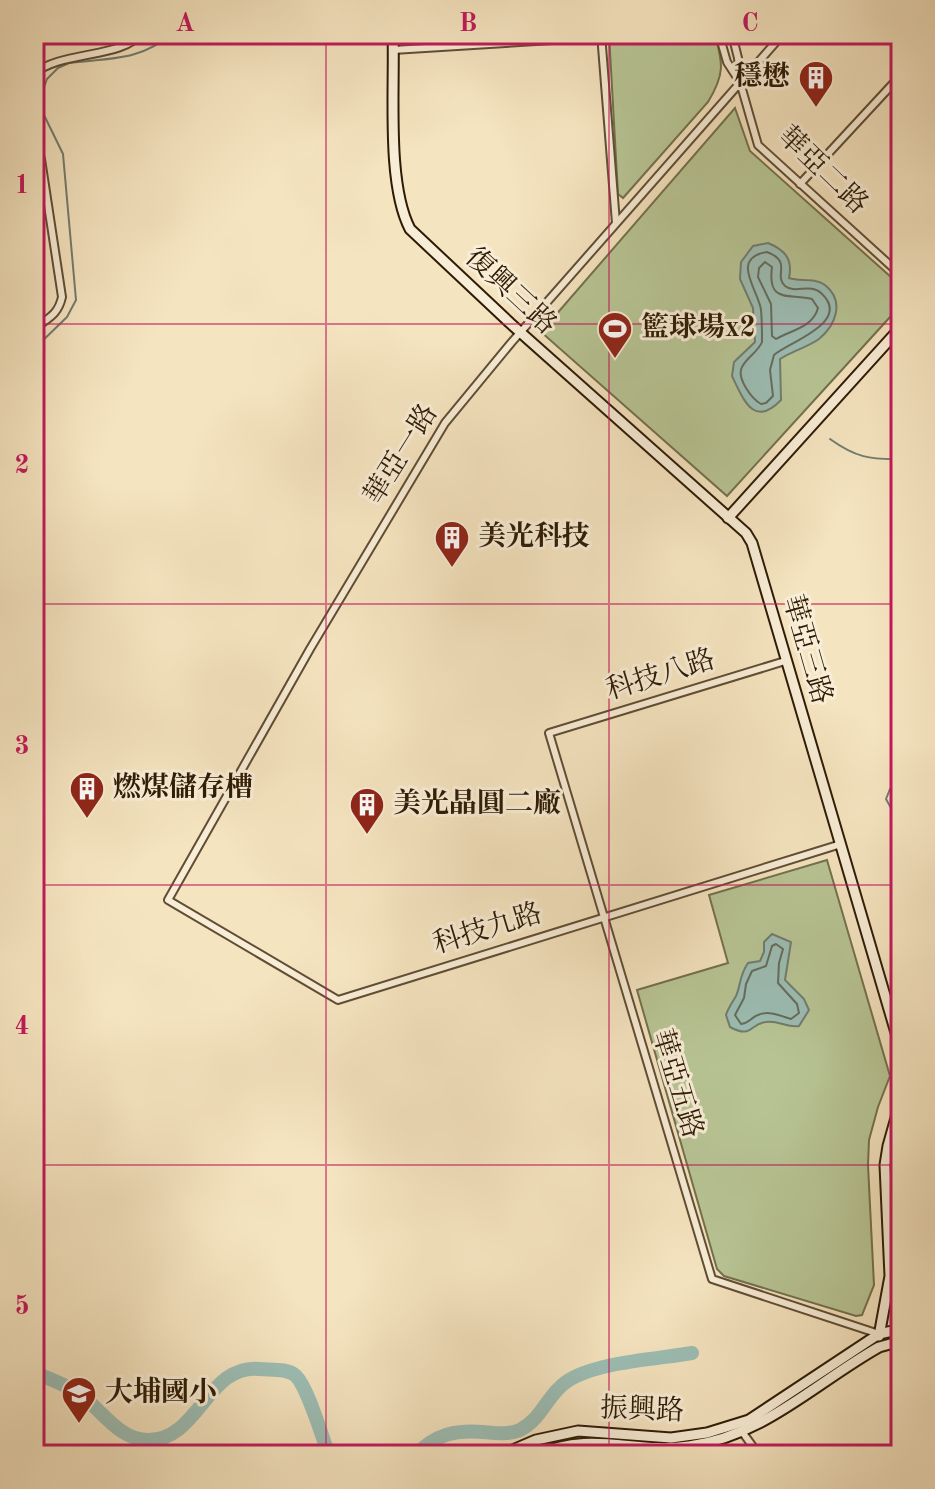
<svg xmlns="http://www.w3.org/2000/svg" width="935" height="1489" viewBox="0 0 935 1489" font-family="'Old Standard TT','Noto Serif TC',serif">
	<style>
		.green { fill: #b8c595; stroke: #73704d; stroke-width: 2 }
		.water { fill: #9cbeb5; stroke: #707d6f; stroke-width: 2 }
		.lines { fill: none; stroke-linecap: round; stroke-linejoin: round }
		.shore { stroke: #656c5d; stroke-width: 2 }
		.stream { stroke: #707d6f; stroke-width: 2 }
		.river { stroke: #9cbeb5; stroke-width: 14 }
		.street-casing { stroke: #604d34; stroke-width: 10 }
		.secondary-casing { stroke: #2e1b05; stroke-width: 13 }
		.street { stroke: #f8edd6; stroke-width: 6 }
		.secondary { stroke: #f8edd6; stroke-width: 9 }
		.grid { fill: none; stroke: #c2185b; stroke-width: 2; stroke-opacity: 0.55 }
		.labels { text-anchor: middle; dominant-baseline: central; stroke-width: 6; stroke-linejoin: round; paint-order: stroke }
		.poi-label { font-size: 28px; font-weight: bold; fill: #2e1b05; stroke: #f8edd6; text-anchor: start }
		.street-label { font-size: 28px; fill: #2e1b05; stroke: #f8edd6 }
		.neatline { fill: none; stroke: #c2185b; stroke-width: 3 }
		.grid-label { font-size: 26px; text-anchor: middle; font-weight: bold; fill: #c2185b }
	</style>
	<rect width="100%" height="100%" fill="#f5e4c0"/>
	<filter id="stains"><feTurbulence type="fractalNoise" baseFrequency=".0025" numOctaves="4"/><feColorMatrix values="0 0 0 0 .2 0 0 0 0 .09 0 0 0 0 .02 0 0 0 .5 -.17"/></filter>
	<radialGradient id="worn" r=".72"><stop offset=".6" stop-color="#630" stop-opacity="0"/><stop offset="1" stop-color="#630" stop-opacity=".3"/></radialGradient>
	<!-- green -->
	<g class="green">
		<path d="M609,34h106c8,30 10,40 -7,68l-85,96 -5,-4z"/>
		<polygon points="735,108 750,151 901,286 901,305 727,496 541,332"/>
		<polygon points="827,860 890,1076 878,1107 869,1140 868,1165 874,1285 862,1315 856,1316 724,1276 717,1269 637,990 728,963 709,895"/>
	</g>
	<!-- water -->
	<g class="water">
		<path d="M768,243c17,7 25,16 21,35 11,4 25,-1 36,7 20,16 11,40 -6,54 -11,8 -27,12 -39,20l1,41c-27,28 -37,1 -49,-24l2,-14 21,-20 -2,-34 -13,-29 1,-17 12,-16z"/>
		<path d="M772,934l19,8 -6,38 19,19 5,11 -10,16c-12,2 -21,-6 -33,-4 -17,2 -14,17 -36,5l-4,-12c2,-7 6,-12 10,-19 5,-11 3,-20 12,-33l12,-2 4,-9v-10z"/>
	</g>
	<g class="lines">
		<!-- shore -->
		<g class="shore">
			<path d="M767,252c26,10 6,23 18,34 10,8 25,-3 36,7 32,29 -32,49 -47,62l-4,15 3,26 -7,7 -5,1c-9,-5 -25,-26 -19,-37 5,-10 16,-15 20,-25 0,-11 0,-22 -1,-32 -2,-19 -32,-52 6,-58z"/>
			<path d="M765,262l7,5c-5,38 18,26 40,32l6,9c-5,19 -26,22 -42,31l-4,-3 -1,-32 -13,-27 1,-9z"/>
			<path d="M776,944l7,5 -4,14 -1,20 19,21 2,9 -8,6c-10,-3 -22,-9 -33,-4 -8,3 -8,8 -17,9l-6,-9 9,-17 2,-14 6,-13 14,-5 6,-20z"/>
		</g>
		<!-- stream -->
		<g class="stream">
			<path d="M34,349l33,-32 9,-17 -13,-146 -19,-39 -1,-25 4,-11 11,-11 11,-5c39,-5 72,-2 102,-29"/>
			<path d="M830,439c25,18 40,21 71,20"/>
			<polyline points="901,783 890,789 886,799 901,826"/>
		</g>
		<!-- river -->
		<g class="river">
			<path d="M34,1372c15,7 31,12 44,21 23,15 40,47 70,47 51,1 59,-77 112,-71 11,1 28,-1 36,7 12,12 26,61 33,79"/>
			<path d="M416,1455c19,-21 39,-25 67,-23 12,1 25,3 37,-2 22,-11 27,-35 46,-48 28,-20 92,-23 126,-29"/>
		</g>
		<defs>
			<g id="street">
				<polyline points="601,34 616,223"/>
				<polyline points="719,34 727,62 738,79"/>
				<polyline points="732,34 738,58 740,82 758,145 901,275"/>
				<polyline points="783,34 511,343 445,423 310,649 168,900 338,1000 841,844"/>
				<polyline points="393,50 601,37"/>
				<path d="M34,74c25,-23 90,-16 106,-40"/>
				<path d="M34,140l7,19 21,138c-4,18 -14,21 -28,32"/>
				<polyline points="800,184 901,75"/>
				<polyline points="897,536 901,546"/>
				<polyline points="785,661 549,733 712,1279 879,1334"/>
				<polyline points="743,1433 759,1455"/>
			</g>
			<g id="secondary">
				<path d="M393,34c2,53 -7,149 17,195l100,94 236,210 6,10 149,507"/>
				<polyline points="728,518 901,327"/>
				<polyline points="879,1336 890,1276 885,1165 888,1146 901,1100"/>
				<polyline points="501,1455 536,1440 578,1431 671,1438 707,1433 749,1420 879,1334 901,1329"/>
				<path d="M537,1455c55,-25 97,-1 152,-9 75,-10 126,-63 190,-99l22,-6"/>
			</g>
		</defs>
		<!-- street casing -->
		<use href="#street" class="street-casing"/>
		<!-- secondary casing -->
		<use href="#secondary" class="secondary-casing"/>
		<!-- street -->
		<use href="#street" class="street"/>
		<!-- secondary -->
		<use href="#secondary" class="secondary"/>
	</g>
	<!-- grid -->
	<path class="grid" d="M326,34v1421M609,34v1421M34,324h867M34,604h867M34,885h867M34,1165h867"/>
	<!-- icons -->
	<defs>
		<symbol id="building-pin" viewBox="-11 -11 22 30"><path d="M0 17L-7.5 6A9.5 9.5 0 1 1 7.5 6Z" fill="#8f2418" stroke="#f8edd6"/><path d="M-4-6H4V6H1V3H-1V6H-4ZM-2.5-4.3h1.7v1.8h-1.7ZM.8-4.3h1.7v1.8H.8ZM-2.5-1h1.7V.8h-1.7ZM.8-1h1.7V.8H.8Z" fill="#fff"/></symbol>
		<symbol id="stadium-pin" viewBox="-11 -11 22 30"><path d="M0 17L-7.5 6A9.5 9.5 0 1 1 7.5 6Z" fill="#8f2418" stroke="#f8edd6"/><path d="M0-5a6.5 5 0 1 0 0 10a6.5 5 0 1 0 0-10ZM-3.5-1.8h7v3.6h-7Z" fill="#fff"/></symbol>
		<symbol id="school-pin" viewBox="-11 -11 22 30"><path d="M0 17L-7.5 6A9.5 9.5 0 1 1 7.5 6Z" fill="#8f2418" stroke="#f8edd6"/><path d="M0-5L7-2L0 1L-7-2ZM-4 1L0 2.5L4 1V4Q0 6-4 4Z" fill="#fff"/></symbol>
	</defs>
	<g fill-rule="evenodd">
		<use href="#building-pin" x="796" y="58" width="40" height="54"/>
		<use href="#stadium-pin" x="595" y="309" width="40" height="54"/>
		<use href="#building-pin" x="432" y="518" width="40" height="54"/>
		<use href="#building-pin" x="67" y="769" width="40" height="54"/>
		<use href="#building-pin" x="347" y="785" width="40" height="54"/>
		<use href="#school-pin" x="59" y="1374" width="40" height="54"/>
	</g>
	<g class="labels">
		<!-- poi labels -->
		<g class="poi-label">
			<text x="790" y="78" text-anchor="end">穩懋</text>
			<text x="641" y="329">籃球場x2</text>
			<text x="478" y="538">美光科技</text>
			<text x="113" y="789">燃煤儲存槽</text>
			<text x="393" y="805">美光晶圓二廠</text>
			<text x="105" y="1394">大埔國小</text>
		</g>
		<!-- street labels -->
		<g class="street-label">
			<text transform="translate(822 171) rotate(44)">華亞二路</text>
			<text transform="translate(510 292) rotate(43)">復興三路</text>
			<text transform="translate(402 455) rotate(-58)">華亞一路</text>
			<text transform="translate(806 650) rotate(74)">華亞三路</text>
			<text transform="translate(661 676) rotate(-17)">科技八路</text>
			<text transform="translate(488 930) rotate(-17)">科技九路</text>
			<text transform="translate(676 1084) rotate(73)">華亞五路</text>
			<text transform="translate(642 1411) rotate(2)">振興路</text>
		</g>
	</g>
	<!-- margin -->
	<rect width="935" height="1489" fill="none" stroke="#f5e4c0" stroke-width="88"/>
	<rect x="44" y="44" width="847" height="1401" class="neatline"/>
	<g class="grid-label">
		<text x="185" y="31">A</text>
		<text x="468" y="31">B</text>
		<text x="750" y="31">C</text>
		<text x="22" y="193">1</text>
		<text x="22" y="473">2</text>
		<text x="22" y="754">3</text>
		<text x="22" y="1034">4</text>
		<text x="22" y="1314">5</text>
	</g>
	<rect width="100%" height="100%" filter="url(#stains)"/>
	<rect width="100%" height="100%" fill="url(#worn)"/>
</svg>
